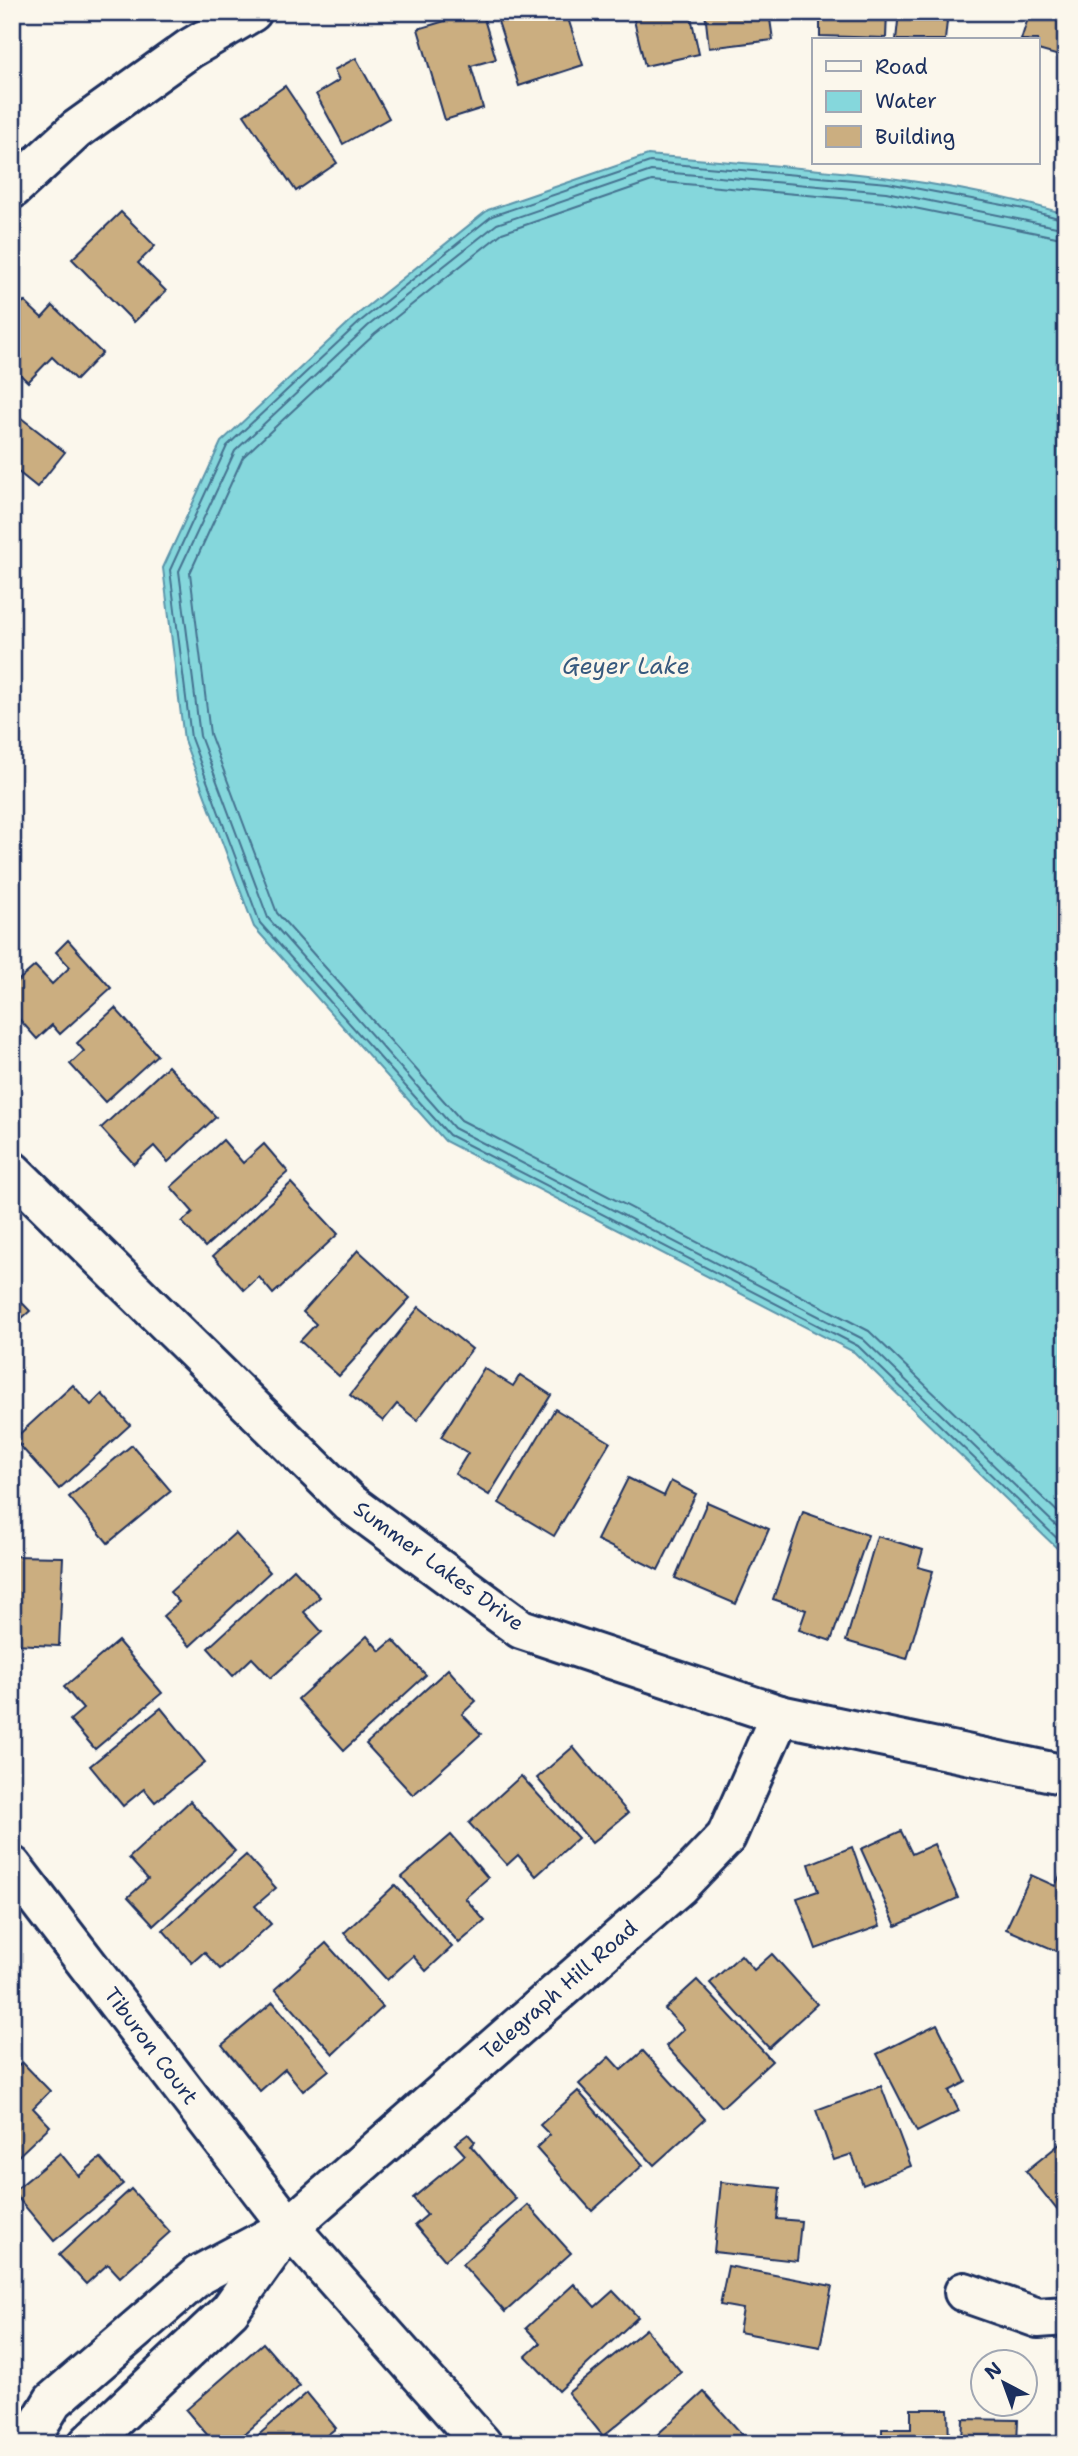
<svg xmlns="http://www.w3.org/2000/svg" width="1078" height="2456" viewBox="0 0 1078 2456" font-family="'Shantell Sans',sans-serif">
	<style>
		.water { fill: #85d7dc; stroke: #5b94aa; stroke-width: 2 }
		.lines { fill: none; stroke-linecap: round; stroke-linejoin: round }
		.shore { stroke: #457290; stroke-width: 2 }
		.building { fill: #cbae80; stroke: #1b2f5e; stroke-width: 2 }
		.minor-casing { stroke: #1b2f5e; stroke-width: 44 }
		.minor { stroke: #fbf7ec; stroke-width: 38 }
		.labels { text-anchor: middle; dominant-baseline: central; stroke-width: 7; stroke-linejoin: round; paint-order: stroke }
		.street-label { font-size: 21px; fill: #1b2f5e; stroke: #fbf7ec }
		.water-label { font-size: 23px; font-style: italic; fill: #36597e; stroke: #fbf7ec }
	</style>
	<rect width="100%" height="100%" fill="#fbf7ec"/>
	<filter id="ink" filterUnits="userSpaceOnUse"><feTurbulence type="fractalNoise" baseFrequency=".0143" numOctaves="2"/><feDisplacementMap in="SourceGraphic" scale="14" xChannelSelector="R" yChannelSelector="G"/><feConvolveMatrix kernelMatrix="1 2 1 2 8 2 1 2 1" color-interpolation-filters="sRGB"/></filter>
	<g filter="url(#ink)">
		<!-- water -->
		<path class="water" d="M648,155c140,12 282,19 418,59v1343l-212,-205 -409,-211 -191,-214 -70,-187 -21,-172 58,-126 137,-128 130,-104z"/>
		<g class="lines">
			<!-- shore -->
			<g class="shore">
				<polyline points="1066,220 1024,209 888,183 650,162 492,216 362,320 227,446 170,570 191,738 260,923 449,1135 858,1346 1066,1547"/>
				<polyline points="1066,229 886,192 651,171 497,224 368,326 235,451 179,571 200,736 268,918 454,1128 863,1339 1066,1535"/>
				<polyline points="1066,239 885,202 652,181 502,233 375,334 243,457 190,573 210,734 277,913 461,1120 869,1331 1066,1520"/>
			</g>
		</g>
		<!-- building -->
		<g class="building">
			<polygon points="475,12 482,12 496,59 471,66 483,108 445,120 418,29"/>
			<polygon points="495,12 566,12 583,65 519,86"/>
			<polygon points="632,12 690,12 699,54 645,66"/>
			<polygon points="705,12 769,12 773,40 709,48"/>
			<polygon points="820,12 887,12 886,38 820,36"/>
			<polygon points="899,12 948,12 945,40 896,40"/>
			<polygon points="1030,12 1041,15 1041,12 1066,12 1066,58 1038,50 1038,40 1021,40"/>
			<polygon points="356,58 389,118 343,144 316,94 339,80 334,70"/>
			<polygon points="285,86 337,163 296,191 244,115"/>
			<polygon points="121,212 155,246 138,263 166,291 134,322 72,259"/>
			<polygon points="24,301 42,318 53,306 102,353 76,380 52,357 28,382 12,367 12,314"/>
			<polygon points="12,411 65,452 37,487 12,467"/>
			<polygon points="68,940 111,988 60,1034 52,1025 37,1039 12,1011 12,986 35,966 52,984 70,967 56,952"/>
			<polygon points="115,1008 157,1055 105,1102 70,1064 84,1051 77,1043"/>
			<polygon points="168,1066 216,1117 168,1162 154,1146 134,1164 101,1128"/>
			<polygon points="223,1140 243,1163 264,1144 288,1172 205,1247 182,1222 193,1212 171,1187"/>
			<polygon points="291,1183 338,1234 273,1294 259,1277 244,1290 213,1256"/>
			<polygon points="358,1250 410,1298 339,1376 300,1341 316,1324 303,1312"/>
			<polygon points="12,1292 30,1311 12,1327"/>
			<polygon points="419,1307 472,1349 417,1420 397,1404 383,1421 350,1395"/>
			<polygon points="484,1368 513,1386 520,1375 551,1395 489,1495 455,1474 468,1453 441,1437"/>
			<polygon points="73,1385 91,1405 102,1394 130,1425 59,1489 14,1439"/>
			<polygon points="555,1409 610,1442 554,1536 499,1503"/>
			<polygon points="132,1445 171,1491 108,1543 69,1497"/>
			<polygon points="628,1478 664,1496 671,1481 696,1494 658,1570 597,1540"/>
			<polygon points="707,1502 769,1529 736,1604 675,1578"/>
			<polygon points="803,1512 868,1535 831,1641 799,1630 806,1610 773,1599"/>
			<polygon points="235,1533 270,1572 190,1646 163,1616 179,1602 170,1592"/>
			<polygon points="877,1536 923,1550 918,1567 933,1571 907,1659 846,1641"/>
			<polygon points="12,1556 63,1557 59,1646 12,1644"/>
			<polygon points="294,1569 320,1597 304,1612 322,1632 271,1678 252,1658 233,1676 208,1648"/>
			<polygon points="367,1636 380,1651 393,1640 426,1675 344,1750 298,1699"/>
			<polygon points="118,1641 162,1693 95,1749 70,1720 83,1709 64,1687"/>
			<polygon points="448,1669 476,1701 462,1714 481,1734 413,1795 366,1744"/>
			<polygon points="161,1708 205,1762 155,1802 144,1789 123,1806 90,1766"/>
			<polygon points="573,1747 628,1813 592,1843 537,1778"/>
			<polygon points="521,1776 578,1838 536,1876 518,1855 507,1865 469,1823"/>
			<polygon points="190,1801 235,1851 154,1925 128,1897 148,1879 129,1858"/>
			<polygon points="901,1831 912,1854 934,1844 958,1898 896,1926 861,1849"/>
			<polygon points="451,1835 488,1878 465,1898 485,1921 459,1943 402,1877"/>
			<polygon points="852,1847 880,1926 816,1949 797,1898 818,1891 809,1864"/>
			<polygon points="246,1855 276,1888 255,1906 271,1924 220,1969 204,1952 192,1963 163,1930"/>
			<polygon points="1066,1863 1066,1955 1006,1929 1031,1875 1055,1886"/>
			<polygon points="395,1885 452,1947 426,1971 413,1956 387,1980 344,1933"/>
			<polygon points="326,1943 383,2007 333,2054 275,1989"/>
			<polygon points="772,1954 817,2004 769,2048 710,1983 741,1955 754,1970"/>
			<polygon points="697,1980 772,2061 722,2107 666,2046 684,2029 665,2009"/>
			<polygon points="273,2002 329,2070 303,2091 285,2069 260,2091 222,2045"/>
			<polygon points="937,2024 966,2082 949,2091 959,2111 917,2132 877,2054"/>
			<polygon points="643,2051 705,2119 654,2165 579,2084 609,2057 621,2070"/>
			<polygon points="22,2062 50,2091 33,2108 50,2126 12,2162 12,2071"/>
			<polygon points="881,2086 911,2166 863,2185 852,2154 834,2160 816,2110"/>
			<polygon points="578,2091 643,2165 592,2211 536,2148 550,2135 540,2125"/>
			<polygon points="468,2134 475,2142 471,2146 516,2199 445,2260 415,2225 427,2215 413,2198 465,2155 455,2144"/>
			<polygon points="1066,2139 1066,2213 1062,2216 1026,2171"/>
			<polygon points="60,2153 79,2176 100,2158 123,2184 54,2241 13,2192"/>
			<polygon points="721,2182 780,2188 777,2219 801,2221 797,2261 714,2252"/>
			<polygon points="131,2189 170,2232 120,2277 108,2264 86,2284 59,2255"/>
			<polygon points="528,2205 571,2253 505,2312 462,2264"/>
			<polygon points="728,2266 832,2286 820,2347 739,2332 743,2309 720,2305"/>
			<polygon points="574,2284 595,2307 613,2291 638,2317 559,2391 526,2356 540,2343 526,2328"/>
			<polygon points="646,2329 681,2372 603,2436 568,2393"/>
			<polygon points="263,2343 300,2386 233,2444 215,2444 186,2410"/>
			<polygon points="704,2392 750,2443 647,2444"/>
			<polygon points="307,2393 336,2428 316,2444 248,2444"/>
			<polygon points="911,2409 948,2409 949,2444 882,2444 882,2429 911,2429"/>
			<polygon points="963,2419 1018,2420 1017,2444 962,2444"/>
		</g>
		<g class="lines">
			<defs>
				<g id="minor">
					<polyline points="12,189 76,130 189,49 252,12"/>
					<polyline points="12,1171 350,1503 521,1629 780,1715 1066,1775"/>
					<polyline points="12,1866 289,2227 482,2444"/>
					<polyline points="964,2292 1038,2318 1066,2316"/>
					<polyline points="27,2444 53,2401 199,2275 289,2227 678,1887 726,1837 780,1715"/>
					<polyline points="88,2444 230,2310 284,2234"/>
				</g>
			</defs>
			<!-- minor casing -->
			<use href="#minor" class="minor-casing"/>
			<!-- minor -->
			<use href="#minor" class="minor"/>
		</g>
	</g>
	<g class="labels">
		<!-- street labels -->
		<g class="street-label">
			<text transform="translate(439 1566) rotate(36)">Summer Lakes Drive</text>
			<text transform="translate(559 1990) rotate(-41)">Telegraph Hill Road</text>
			<text transform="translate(151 2046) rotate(53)">Tiburon Court</text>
		</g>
		<!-- water labels -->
		<g class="water-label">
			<text x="626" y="666">Geyer Lake</text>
		</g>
	</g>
	<!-- margin -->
	<rect width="1078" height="2456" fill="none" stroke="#fbf7ec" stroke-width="42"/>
	<rect x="21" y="21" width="1036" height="2414" fill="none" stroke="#1b2f5e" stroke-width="2.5" filter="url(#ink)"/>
	<!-- legend -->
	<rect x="812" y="38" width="228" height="126" fill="#fbf7ec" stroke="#a1a7b3" stroke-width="2"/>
	<rect x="826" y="61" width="35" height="10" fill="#fbf7ec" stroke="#a1a7b3" stroke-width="2"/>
	<text x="875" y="74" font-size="21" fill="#1b2f5e">Road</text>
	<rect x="826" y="91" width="35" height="21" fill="#85d7dc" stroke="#a1a7b3" stroke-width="2"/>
	<text x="875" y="108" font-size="21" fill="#1b2f5e">Water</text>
	<rect x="826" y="126" width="35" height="21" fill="#cbae80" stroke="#a1a7b3" stroke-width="2"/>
	<text x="875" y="144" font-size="21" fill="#1b2f5e">Building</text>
	<!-- north arrow -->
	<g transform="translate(1004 2383) rotate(319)"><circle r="33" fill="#fbf7ec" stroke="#a1a7b3" stroke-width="2"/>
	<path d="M0-5L12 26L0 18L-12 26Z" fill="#1b2f5e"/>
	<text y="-10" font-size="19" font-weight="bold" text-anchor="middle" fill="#1b2f5e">N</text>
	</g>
</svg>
